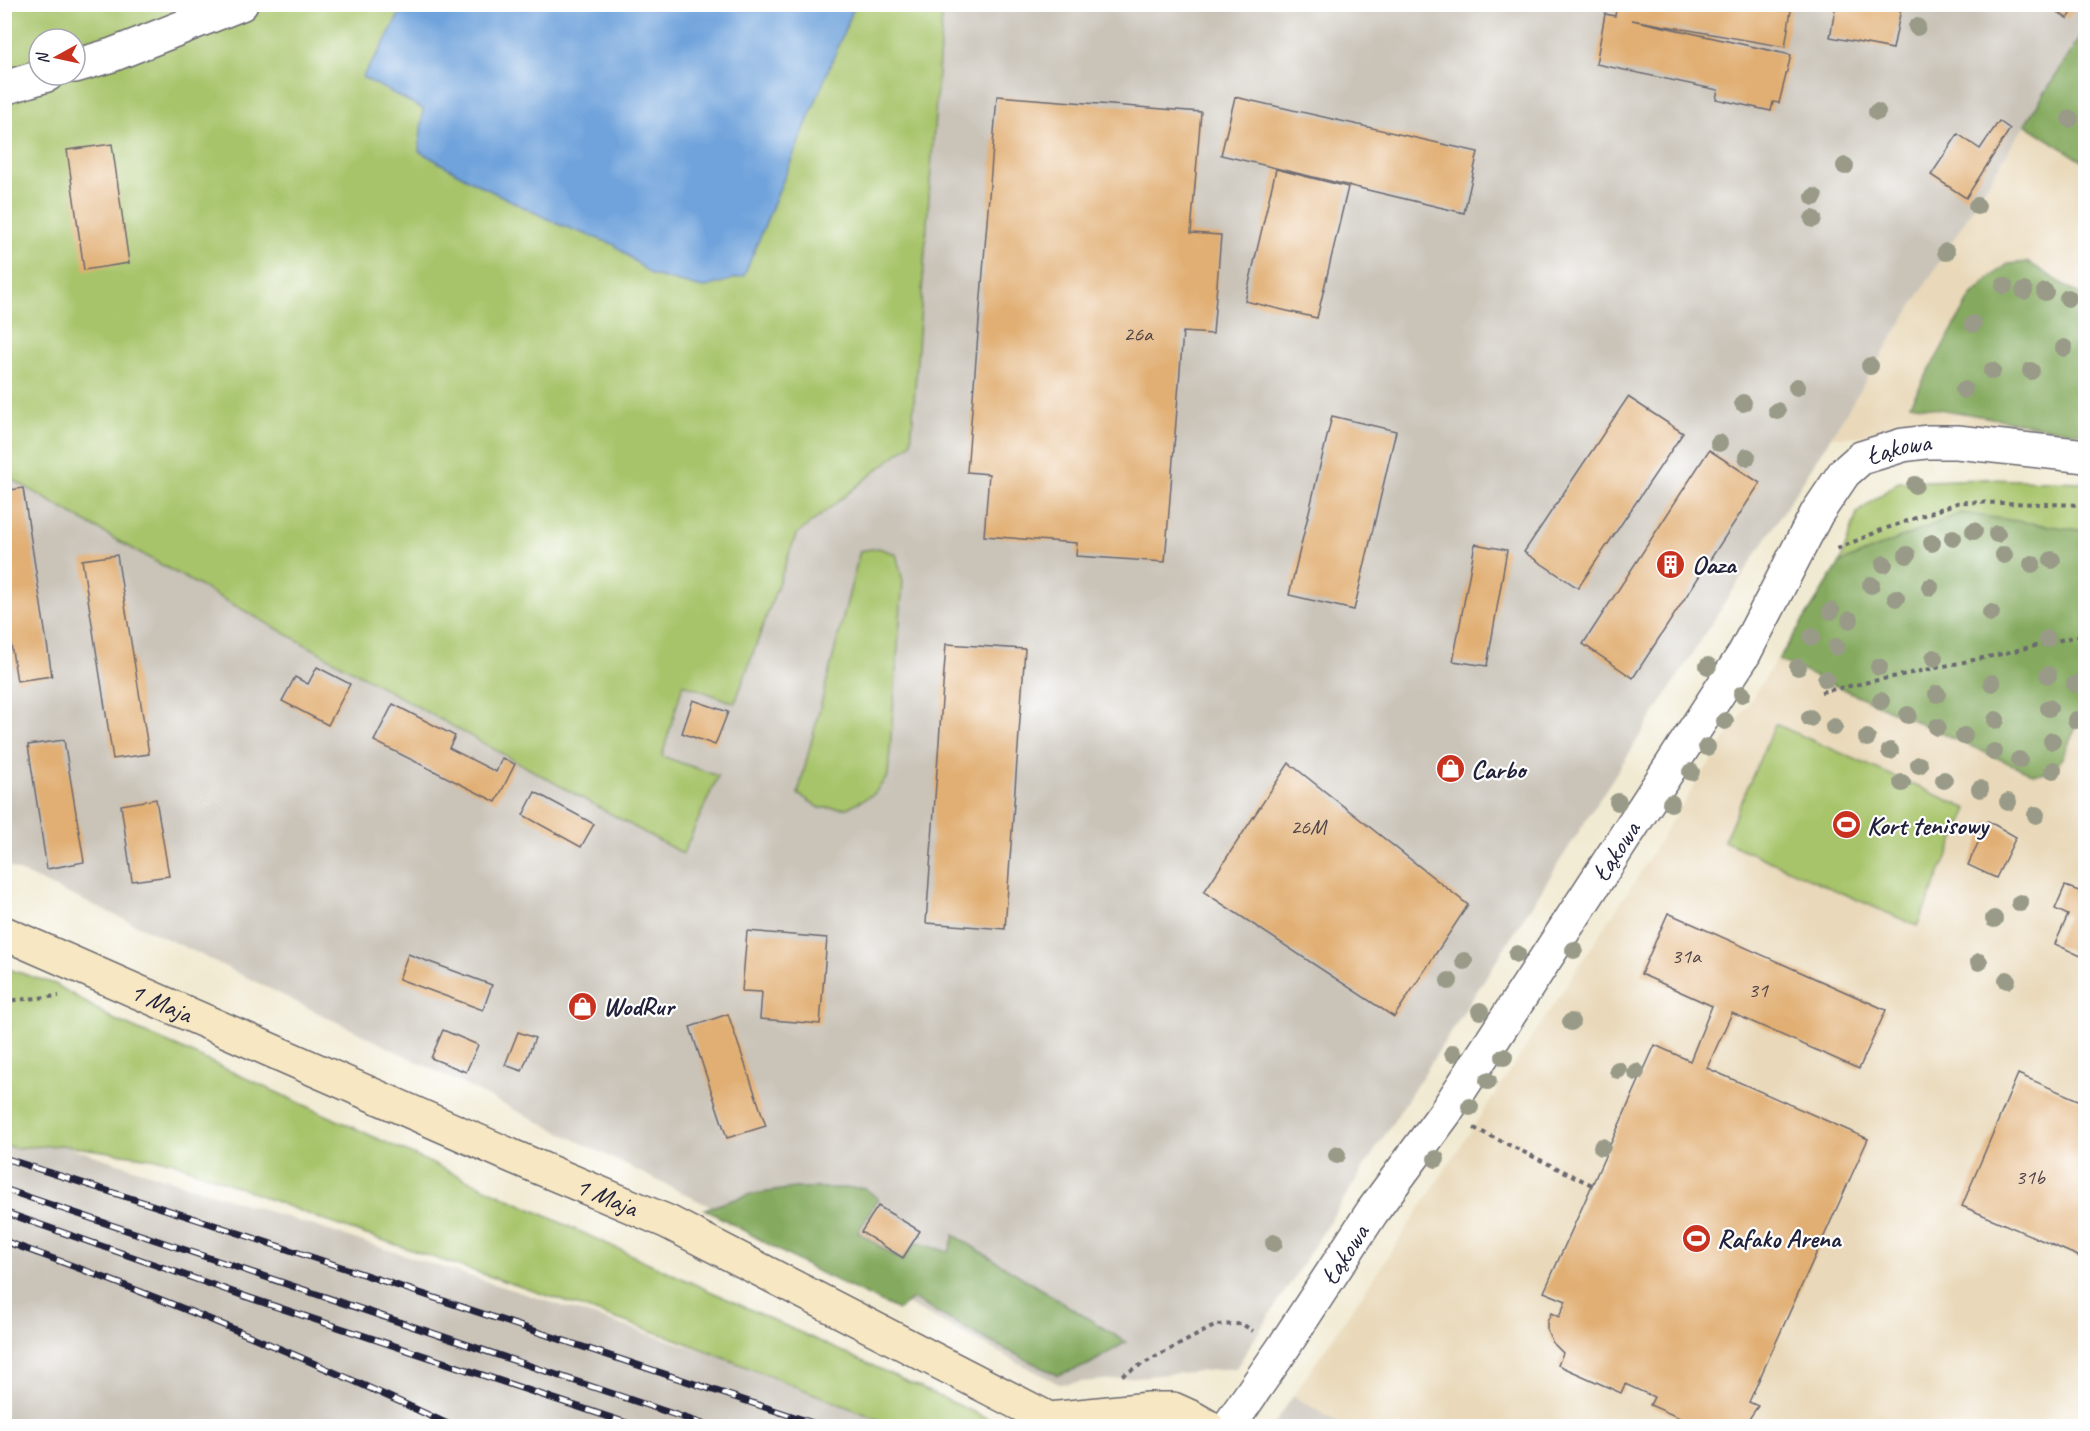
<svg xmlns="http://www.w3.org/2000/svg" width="2090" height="1431" viewBox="0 0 2090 1431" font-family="Caveat,sans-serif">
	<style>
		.built { fill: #e9d9ba }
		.industrial { fill: #c9c3b8 }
		.green { fill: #a7c46a; stroke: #647352; stroke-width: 1.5; fill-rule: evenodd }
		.forest { fill: #85aa5e; stroke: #54664c; stroke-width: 1.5 }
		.water { fill: #70a3db; stroke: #49628b; stroke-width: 1.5 }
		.building { fill: #e1af73 }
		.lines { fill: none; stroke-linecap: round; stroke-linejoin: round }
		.street-casing { stroke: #6a6870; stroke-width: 36 }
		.secondary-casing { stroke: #6a6870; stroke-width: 36 }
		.path { stroke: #6a6870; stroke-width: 4; stroke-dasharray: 4.5 4.5; stroke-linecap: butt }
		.street { stroke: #fff; stroke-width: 33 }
		.secondary { stroke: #f7e8c3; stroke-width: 33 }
		.rail-casing { stroke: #22223b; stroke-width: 7 }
		.rail { stroke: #fff; stroke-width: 4.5; stroke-dasharray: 14; stroke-linecap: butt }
		.tree { fill: #999b88 }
		.labels { text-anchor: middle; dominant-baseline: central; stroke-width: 4.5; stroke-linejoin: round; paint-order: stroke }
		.number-label { font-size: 22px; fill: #524549 }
		.street-label { font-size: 26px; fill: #22223b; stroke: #fff }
		.poi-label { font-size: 26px; font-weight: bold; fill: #22223b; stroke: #fff; text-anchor: start }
	</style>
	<rect width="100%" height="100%" fill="#fff"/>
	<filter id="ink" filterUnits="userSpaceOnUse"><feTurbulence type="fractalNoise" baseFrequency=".0167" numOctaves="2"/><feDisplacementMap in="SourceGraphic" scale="12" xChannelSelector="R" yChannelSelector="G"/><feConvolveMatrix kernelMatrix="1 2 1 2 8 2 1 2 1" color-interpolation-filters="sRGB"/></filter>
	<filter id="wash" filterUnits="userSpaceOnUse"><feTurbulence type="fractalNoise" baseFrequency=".008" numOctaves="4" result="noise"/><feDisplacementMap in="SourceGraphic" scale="24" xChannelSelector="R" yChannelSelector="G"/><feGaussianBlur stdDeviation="1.35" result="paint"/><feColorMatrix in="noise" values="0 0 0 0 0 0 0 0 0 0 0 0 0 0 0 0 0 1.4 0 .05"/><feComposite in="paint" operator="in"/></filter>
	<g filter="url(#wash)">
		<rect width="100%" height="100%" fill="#f1ead2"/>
		<!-- built -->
		<g class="built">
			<polygon points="2025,124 2085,163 2085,447 1951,423 1872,436 1831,437"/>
			<polygon points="2085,531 2085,1426 1344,1426 1293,1396 1385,1261 1636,879 1673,819 1840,563"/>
		</g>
		<!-- industrial -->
		<g class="industrial">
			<polygon points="943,5 2085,5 2085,27 1831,437 1236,1368 1059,1384 893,1297 189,949 5,865 5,475 115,539 561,785 718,776 662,756 683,684 735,703 796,535 911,443"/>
			<polygon points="62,1145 811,1386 914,1426 5,1426 5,1146 14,1148"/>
			<polygon points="1293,1396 1344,1426 1273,1426"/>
		</g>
		<!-- green -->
		<g class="green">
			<path d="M5,5h938l-32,438 -115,92 -61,168 -52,-19 -21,72 56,20 -35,78 -568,-315 -110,-64zM39,39h36v36h-36z"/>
			<polygon points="1986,479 2085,482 2085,532 1961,513 1840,563 1857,513 1898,482"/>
			<polygon points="878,548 896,554 903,581 888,776 874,794 847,808 820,808 798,794 860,551"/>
			<polygon points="1775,724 1968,809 1917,926 1724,841"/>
			<polygon points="5,968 55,984 113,1019 178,1047 1004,1426 895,1426 679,1340 331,1223 171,1161 62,1145 14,1148 5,1145"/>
		</g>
		<!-- forest -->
		<g class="forest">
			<polygon points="2085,30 2086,163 2085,163 2025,124"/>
			<polygon points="2028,262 2085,298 2085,434 1910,404 1971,297 1990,278 2008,264"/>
			<polygon points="1961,513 2085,531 2085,708 2061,760 2050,773 2033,774 1778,660 1840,563"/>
			<polygon points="795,1188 865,1188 878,1199 858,1232 902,1261 916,1242 949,1252 954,1235 1126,1342 1088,1365 1057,1375 983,1338 913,1299 898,1310 816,1271 705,1209 748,1195"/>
		</g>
		<!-- water -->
		<polygon class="water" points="443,5 443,4 855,5 744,276 703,288 652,275 613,244 560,225 473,182 419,151 423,109 362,77 379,52 400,13"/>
		<g id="blocks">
			<!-- building -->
			<g class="building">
				<polygon points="1617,4 1792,4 1785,47 1632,20 1791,55 1779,103 1773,102 1771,111 1716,99 1718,90 1596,64 1605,14 1615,16"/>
				<polygon points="1836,4 1902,4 1893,49 1830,37"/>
				<polygon points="2045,4 2077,4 2068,19"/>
				<polygon points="997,96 1201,112 1191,233 1221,235 1213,334 1183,332 1165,562 1076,556 1077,543 984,536 989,474 967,472"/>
				<polygon points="1235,97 1478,152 1464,213 1221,155"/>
				<polygon points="1999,121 2010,129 1966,198 1931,175 1958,134 1980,149"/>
				<polygon points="112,144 129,263 84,270 67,150"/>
				<polygon points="1276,169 1348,187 1317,318 1245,301"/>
				<polygon points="1628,397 1683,433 1578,588 1524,552"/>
				<polygon points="1332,416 1396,431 1354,610 1289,595"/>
				<polygon points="1709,450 1760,483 1633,678 1583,644"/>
				<polygon points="23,488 52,676 17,681 4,602 4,491"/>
				<polygon points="1475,544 1507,550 1487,666 1453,661"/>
				<polygon points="117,555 149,754 113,759 82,560"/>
				<polygon points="946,644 1025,649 1005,929 926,923"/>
				<polygon points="317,667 350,684 328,725 282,701 295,677 308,684"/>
				<polygon points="693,700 728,712 715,745 682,733"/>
				<polygon points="393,704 455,736 449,748 496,772 502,758 515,764 496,802 374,741"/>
				<polygon points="64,740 84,862 47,869 28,745"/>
				<polygon points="1289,763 1468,905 1394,1017 1204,892"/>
				<polygon points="535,792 594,824 581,847 523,815"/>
				<polygon points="156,799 169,876 132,881 121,805"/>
				<polygon points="1988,821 2016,837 1996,878 1968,865"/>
				<polygon points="2085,877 2085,958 2055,944 2068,915 2055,909 2065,886 2079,891"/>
				<polygon points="1668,913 1886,1010 1859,1069 1732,1013 1707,1068 1868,1139 1749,1402 1758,1406 1749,1419 1735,1425 1721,1423 1719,1426 1698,1426 1650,1405 1654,1397 1625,1384 1621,1393 1558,1365 1563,1353 1553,1343 1547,1330 1547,1322 1551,1313 1559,1317 1566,1301 1544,1292 1655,1045 1690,1061 1712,1006 1641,974"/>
				<polygon points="747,931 827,938 820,1024 760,1019 762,992 742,991"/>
				<polygon points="408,954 492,985 483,1010 399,979"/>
				<polygon points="728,1014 766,1126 727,1138 690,1027"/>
				<polygon points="443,1030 478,1045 466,1072 431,1058"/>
				<polygon points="518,1032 535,1038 522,1071 505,1065"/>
				<polygon points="2018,1074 2085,1103 2085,1259 1962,1206"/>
				<polygon points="878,1206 920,1231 903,1258 861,1232"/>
			</g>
		</g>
	</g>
	<g filter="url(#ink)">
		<use href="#blocks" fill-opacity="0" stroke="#6a6870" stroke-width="1.5"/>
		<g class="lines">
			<defs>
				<g id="street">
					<polyline points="75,66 112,55 241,4"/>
					<polyline points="4,88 47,75"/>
					<path id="s1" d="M1229,1426l52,-75 91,-139 73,-99 299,-459 73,-141 27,-40 17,-15 42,-13 24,-3h30l129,14"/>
				</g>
				<g id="secondary">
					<path id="s2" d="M4,933l510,224 154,65 381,197 100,-10h24l20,9 14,8"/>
				</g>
			</defs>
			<!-- street casing -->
			<use href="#street" class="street-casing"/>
			<!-- secondary casing -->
			<use href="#secondary" class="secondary-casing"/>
			<!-- path -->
			<g class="path">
				<polyline points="1837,549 1879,531 1960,502 2086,505"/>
				<polyline points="1821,692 1997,655 2086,634"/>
				<polyline points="4,1001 59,996"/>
				<polyline points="1474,1128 1592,1185"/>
				<polyline points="1122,1375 1216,1325 1242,1324 1253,1331"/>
			</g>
			<!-- street -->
			<use href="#street" class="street"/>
			<!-- secondary -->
			<use href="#secondary" class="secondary"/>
			<defs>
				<g id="rail">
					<polyline points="4,1158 199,1220 822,1426"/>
					<polyline points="4,1189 709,1426"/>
					<polyline points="4,1212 250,1298 636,1426"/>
					<path d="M4,1241c153,54 302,116 448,185"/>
				</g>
			</defs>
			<!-- rail casing -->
			<use href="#rail" class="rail-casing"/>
			<!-- rail -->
			<use href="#rail" class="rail"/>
		</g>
		<!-- trees -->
		<g class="tree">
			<circle cx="1917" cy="27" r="9"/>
			<circle cx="1877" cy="112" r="9"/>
			<circle cx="2070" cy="119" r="9"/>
			<circle cx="1845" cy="166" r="9"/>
			<circle cx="1814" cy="197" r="9"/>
			<circle cx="1977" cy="206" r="9"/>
			<circle cx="1813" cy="219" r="9"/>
			<circle cx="1946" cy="252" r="9"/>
			<circle cx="2004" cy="286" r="9"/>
			<circle cx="2024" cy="291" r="9"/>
			<circle cx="2045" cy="292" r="9"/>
			<circle cx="2068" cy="298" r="9"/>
			<circle cx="1973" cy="324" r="9"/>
			<circle cx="2064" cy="348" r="9"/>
			<circle cx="1870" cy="366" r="9"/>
			<circle cx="1992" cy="371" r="9"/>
			<circle cx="2031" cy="371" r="9"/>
			<circle cx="1797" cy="387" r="9"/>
			<circle cx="1964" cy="390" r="9"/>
			<circle cx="1743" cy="403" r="9"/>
			<circle cx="1777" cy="411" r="9"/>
			<circle cx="1719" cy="443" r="9"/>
			<circle cx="1747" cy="457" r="9"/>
			<circle cx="1915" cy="485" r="9"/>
			<circle cx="1974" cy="531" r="9"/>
			<circle cx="1997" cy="534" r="9"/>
			<circle cx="1953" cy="538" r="9"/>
			<circle cx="1932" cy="543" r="9"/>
			<circle cx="1907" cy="555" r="9"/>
			<circle cx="2004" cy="555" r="9"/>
			<circle cx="2052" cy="560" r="9"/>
			<circle cx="1884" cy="564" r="9"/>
			<circle cx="2032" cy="564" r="9"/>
			<circle cx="1871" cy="585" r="9"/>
			<circle cx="1930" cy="587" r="9"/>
			<circle cx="1896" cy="598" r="9"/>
			<circle cx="1831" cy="611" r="9"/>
			<circle cx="1991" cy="613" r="9"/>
			<circle cx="1850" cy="620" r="9"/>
			<circle cx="1812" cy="637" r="9"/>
			<circle cx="2047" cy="639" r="9"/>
			<circle cx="1836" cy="647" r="9"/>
			<circle cx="1934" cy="658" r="9"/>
			<circle cx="1708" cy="666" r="9"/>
			<circle cx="1798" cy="667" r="9"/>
			<circle cx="1879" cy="667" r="9"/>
			<circle cx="2048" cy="675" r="9"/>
			<circle cx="1826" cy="679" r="9"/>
			<circle cx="1992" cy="683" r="9"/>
			<circle cx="2075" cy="684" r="9"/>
			<circle cx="1742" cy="694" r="9"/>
			<circle cx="1937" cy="694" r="9"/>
			<circle cx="1881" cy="701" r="9"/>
			<circle cx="2049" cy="708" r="9"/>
			<circle cx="1908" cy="715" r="9"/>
			<circle cx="1810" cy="718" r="9"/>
			<circle cx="1996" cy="720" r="9"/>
			<circle cx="2076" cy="720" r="9"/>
			<circle cx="1725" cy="721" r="9"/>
			<circle cx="1834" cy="727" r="9"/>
			<circle cx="1937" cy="727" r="9"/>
			<circle cx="1964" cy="736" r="9"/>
			<circle cx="1867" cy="738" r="9"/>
			<circle cx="2052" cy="741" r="9"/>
			<circle cx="1707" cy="747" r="9"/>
			<circle cx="1890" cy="751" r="9"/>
			<circle cx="1994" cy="752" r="9"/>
			<circle cx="2019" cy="760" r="9"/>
			<circle cx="1919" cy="765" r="9"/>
			<circle cx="2053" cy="770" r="9"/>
			<circle cx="1691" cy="772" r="9"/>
			<circle cx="1944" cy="780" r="9"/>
			<circle cx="1902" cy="783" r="9"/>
			<circle cx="1980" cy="789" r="9"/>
			<circle cx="1618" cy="802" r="9"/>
			<circle cx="2008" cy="802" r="9"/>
			<circle cx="1671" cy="803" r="9"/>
			<circle cx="2036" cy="815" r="9"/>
			<circle cx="2020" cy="903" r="9"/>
			<circle cx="1994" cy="919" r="9"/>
			<circle cx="1574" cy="950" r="9"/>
			<circle cx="1517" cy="954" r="9"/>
			<circle cx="1464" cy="961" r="9"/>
			<circle cx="1979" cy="962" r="9"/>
			<circle cx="2007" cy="980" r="9"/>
			<circle cx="1449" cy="981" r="9"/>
			<circle cx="1480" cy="1011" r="9"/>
			<circle cx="1571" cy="1022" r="9"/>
			<circle cx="1453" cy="1053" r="9"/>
			<circle cx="1504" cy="1057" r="9"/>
			<circle cx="1618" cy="1070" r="9"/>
			<circle cx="1636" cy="1072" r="9"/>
			<circle cx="1488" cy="1081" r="9"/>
			<circle cx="1470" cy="1107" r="9"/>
			<circle cx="1602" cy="1147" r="9"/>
			<circle cx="1337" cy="1155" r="9"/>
			<circle cx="1436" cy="1159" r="9"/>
			<circle cx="1274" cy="1243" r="9"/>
		</g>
	</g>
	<!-- icons -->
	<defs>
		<symbol id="building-disc" viewBox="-11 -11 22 22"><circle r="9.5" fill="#c8321e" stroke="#fff"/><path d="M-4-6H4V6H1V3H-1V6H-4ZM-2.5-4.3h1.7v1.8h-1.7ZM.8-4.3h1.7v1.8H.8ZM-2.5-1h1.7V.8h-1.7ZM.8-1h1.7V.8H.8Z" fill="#fff"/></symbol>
		<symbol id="shop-disc" viewBox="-11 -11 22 22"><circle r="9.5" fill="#c8321e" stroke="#fff"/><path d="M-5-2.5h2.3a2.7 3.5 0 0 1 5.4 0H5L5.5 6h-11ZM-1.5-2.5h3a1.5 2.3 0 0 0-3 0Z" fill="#fff"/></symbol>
		<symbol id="stadium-disc" viewBox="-11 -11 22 22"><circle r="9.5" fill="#c8321e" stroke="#fff"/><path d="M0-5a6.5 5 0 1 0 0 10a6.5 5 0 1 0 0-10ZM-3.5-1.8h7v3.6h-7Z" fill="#fff"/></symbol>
	</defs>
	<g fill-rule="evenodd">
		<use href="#building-disc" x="1654" y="548" width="33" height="33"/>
		<use href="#shop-disc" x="1434" y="752" width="33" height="33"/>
		<use href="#stadium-disc" x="1830" y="808" width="33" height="33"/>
		<use href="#shop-disc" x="566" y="990" width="33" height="33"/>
		<use href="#stadium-disc" x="1680" y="1222" width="33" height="33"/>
	</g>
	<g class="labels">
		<!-- number labels -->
		<g class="number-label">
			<text x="1138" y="334">26a</text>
			<text x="1308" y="827">26M</text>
			<text x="1686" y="956">31a</text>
			<text x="1758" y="990">31</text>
			<text x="2030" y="1177">31b</text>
		</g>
		<!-- street labels -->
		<g class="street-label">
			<text stroke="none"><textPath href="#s1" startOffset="1197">Łąkowa</textPath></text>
			<text stroke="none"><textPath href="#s1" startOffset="693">Łąkowa</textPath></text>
			<text stroke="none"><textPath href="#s2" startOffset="172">1 Maja</textPath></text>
			<text stroke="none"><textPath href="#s2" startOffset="658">1 Maja</textPath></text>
			<text stroke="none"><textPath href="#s1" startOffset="207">Łąkowa</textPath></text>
		</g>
		<!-- poi labels -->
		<g class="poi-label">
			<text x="1692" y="564">Oaza</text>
			<text x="1471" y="769">Carbo</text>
			<text x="1867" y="825">Kort tenisowy</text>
			<text x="603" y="1006">WodRur</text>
			<text x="1717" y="1238">Rafako Arena</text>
		</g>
	</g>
	<!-- margin -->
	<rect width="2090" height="1431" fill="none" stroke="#fff" stroke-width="24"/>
	<!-- north arrow -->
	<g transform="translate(57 57) rotate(262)"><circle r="28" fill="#ffffff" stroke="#a7a7b1" stroke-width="1.5"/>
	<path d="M0-4.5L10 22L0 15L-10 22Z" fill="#c8321e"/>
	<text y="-9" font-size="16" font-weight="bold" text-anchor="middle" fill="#22223b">N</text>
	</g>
</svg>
